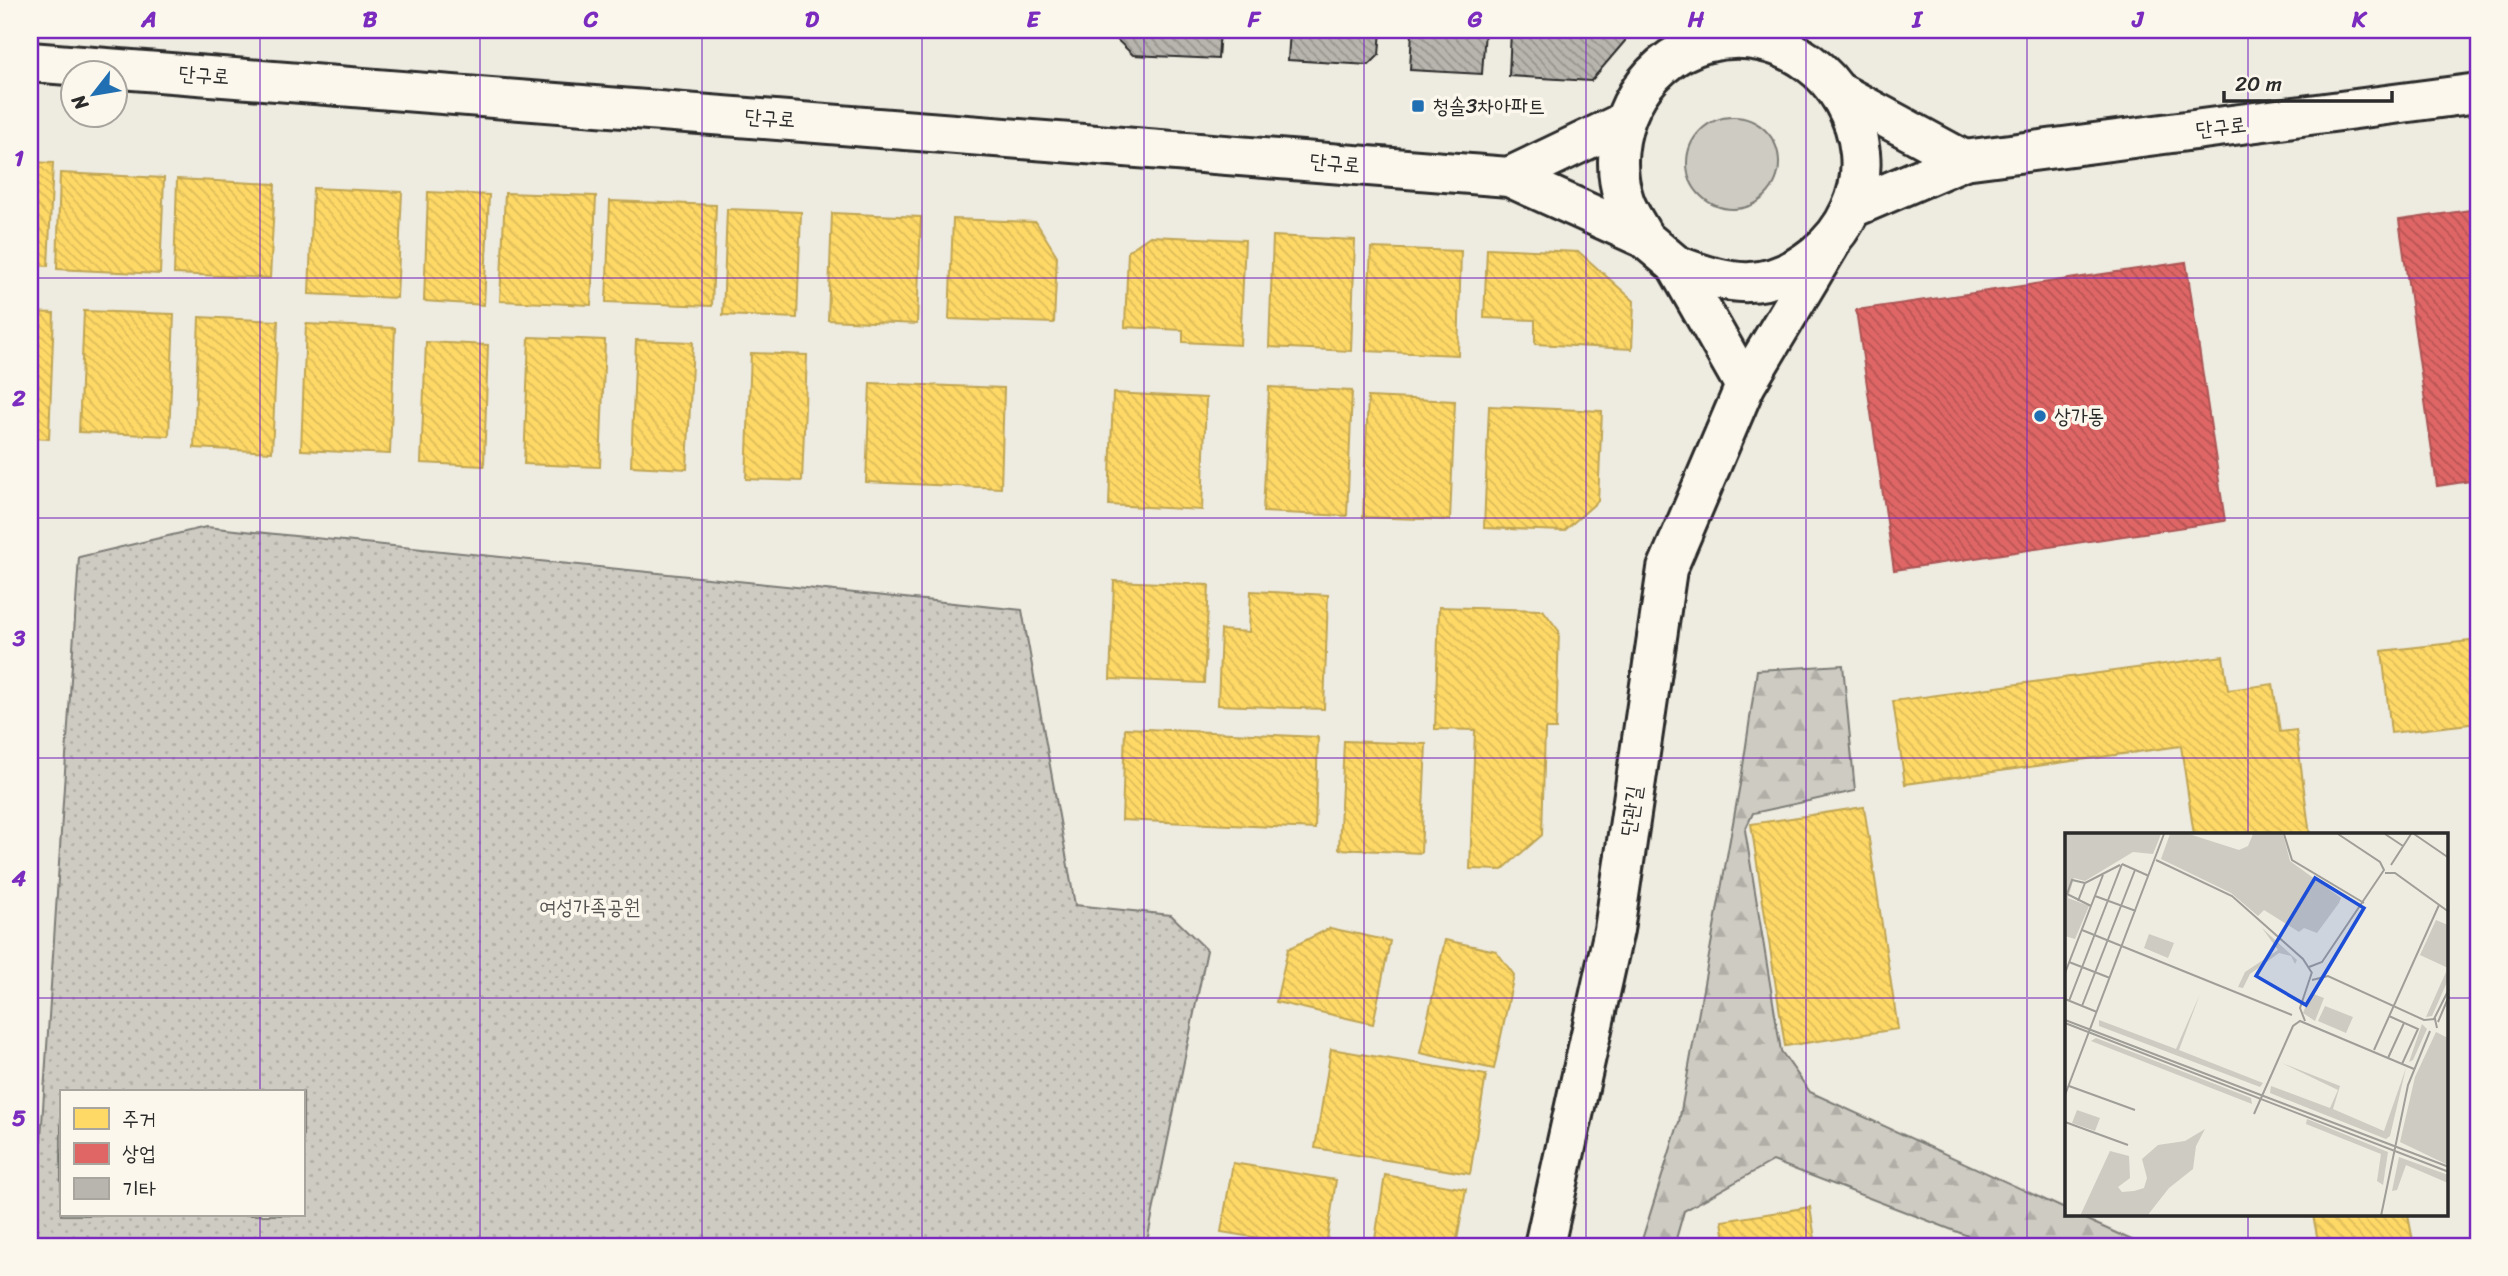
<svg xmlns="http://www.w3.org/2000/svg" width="2508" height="1276" viewBox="0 0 2508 1276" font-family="Sriracha,'Poor Story',sans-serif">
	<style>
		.grass { fill: #cecbc2; stroke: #7c7b76; stroke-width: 2 }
		.forest { fill: url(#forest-firs); stroke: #7c7b76; stroke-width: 2 }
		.park { fill: url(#park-dots); stroke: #7c7b76; stroke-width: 2; fill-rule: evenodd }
		.homes { fill: url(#homes-back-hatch); stroke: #bfa554; stroke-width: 2 }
		.shops { fill: url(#shops-back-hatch); stroke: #aa5454; stroke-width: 2 }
		.building { fill: url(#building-back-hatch); stroke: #2b2b2b; stroke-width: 2 }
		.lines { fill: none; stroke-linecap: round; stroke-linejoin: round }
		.secondary-casing { stroke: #2b2b2b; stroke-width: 44 }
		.secondary { stroke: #fbf7ec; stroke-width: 38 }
		.grid { fill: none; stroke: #7b2cbf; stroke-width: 2; stroke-opacity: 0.55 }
		.poi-dot { fill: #1f6fb2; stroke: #fbf7ec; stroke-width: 2.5 }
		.labels { text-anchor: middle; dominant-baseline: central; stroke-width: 7; stroke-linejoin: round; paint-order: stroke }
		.street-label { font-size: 21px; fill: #2b2b2b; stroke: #fbf7ec }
		.poi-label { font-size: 21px; fill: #2b2b2b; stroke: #fbf7ec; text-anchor: start }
		.park-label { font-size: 21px; fill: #545351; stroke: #fbf7ec }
		.inset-road { fill: none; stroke: #a09e98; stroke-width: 2 }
		.view { fill: #1d4ed8; fill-opacity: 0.15; stroke: #1d4ed8; stroke-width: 3.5 }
		.inset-edge { fill: none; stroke: #2b2b2b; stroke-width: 3.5 }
		.neatline { fill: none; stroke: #7b2cbf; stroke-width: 2.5 }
		.grid-label { font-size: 23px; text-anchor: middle; font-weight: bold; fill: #7b2cbf }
	</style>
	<defs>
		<pattern id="forest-firs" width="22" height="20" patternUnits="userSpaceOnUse" patternTransform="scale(1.75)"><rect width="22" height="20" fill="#cecbc2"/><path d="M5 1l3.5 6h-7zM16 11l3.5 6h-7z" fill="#b1aea7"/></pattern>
		<pattern id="park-dots" width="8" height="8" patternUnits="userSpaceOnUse" patternTransform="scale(1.75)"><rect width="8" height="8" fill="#cecbc2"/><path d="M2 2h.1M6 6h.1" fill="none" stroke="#b1aea7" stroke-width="1.8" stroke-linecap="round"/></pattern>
		<pattern id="homes-back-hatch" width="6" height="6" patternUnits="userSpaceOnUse" patternTransform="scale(1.75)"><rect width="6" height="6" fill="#ffd966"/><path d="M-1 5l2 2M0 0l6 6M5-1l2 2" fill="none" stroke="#dbba59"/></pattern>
		<pattern id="shops-back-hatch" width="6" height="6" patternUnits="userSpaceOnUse" patternTransform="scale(1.75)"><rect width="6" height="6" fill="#e06666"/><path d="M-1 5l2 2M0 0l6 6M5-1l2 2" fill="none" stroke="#b65454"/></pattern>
		<pattern id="building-back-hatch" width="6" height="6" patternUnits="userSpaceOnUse" patternTransform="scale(1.75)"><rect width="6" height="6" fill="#b8b5ae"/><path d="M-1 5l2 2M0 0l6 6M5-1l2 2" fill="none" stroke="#96938e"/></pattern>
	</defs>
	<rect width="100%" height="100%" fill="#eeebe0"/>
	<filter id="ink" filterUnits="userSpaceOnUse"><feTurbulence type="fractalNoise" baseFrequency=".0143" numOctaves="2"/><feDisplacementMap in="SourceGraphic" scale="14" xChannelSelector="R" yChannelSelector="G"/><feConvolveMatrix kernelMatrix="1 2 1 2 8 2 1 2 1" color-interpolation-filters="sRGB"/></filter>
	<g filter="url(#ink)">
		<!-- grass -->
		<circle class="grass" cx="1733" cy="163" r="46"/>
		<!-- forest -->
		<polygon class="forest" points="1843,665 1855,791 1753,813 1745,830 1781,1051 1810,1092 2067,1210 2067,1215 2076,1215 2145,1246 1994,1246 1773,1161 1684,1211 1674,1246 1640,1246 1679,1122 1742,773 1757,670"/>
		<!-- park -->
		<path class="park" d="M206,527l816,83 53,295 96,10 36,35 -61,296h-1112l45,-689zM61,1092h242v123h-242z"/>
		<!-- homes -->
		<g class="homes">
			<polygon points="30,162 53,163 48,266 30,265"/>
			<polygon points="60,173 164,178 160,274 57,269"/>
			<polygon points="177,179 275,184 270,278 174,274"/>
			<polygon points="313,188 402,192 397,298 309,294"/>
			<polygon points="428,192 489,195 484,305 424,301"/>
			<polygon points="505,193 596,196 591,305 500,301"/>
			<polygon points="610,201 716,205 712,306 606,302"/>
			<polygon points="727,209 801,212 797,318 723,315"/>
			<polygon points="832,213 921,217 917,324 828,320"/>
			<polygon points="953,219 1036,222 1057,256 1054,323 949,319"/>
			<polygon points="1150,236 1245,240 1240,345 1183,342 1183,330 1125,327 1128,251"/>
			<polygon points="1273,236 1355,240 1351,351 1269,347"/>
			<polygon points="1371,248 1461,251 1458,355 1366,351"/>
			<polygon points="1487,248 1579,252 1634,301 1632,349 1535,344 1535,320 1484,318"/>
			<polygon points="84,311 174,314 169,436 79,432"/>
			<polygon points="30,312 54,313 49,439 30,438"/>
			<polygon points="199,317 278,321 272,452 194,448"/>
			<polygon points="306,324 395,328 390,454 301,450"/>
			<polygon points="529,337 605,340 600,467 524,464"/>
			<polygon points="636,340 693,342 687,469 631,466"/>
			<polygon points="426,342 488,345 484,466 421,463"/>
			<polygon points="751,353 807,355 802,481 746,479"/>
			<polygon points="870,383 1004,388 1001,488 866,482"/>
			<polygon points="1269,387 1352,391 1347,516 1263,512"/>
			<polygon points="1113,393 1206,398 1202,510 1109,505"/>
			<polygon points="1368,397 1455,401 1450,520 1363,517"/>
			<polygon points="1489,406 1602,411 1598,501 1564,531 1484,528"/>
			<polygon points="1114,581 1209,585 1204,683 1110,679"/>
			<polygon points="1251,591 1328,595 1324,709 1218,705 1221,630 1249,632"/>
			<polygon points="1439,607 1543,610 1559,631 1556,729 1545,729 1542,835 1502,870 1470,869 1475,730 1435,729"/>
			<polygon points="2478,640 2478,723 2391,733 2382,651"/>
			<polygon points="2223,656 2228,690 2273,684 2280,732 2296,730 2310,835 2194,835 2181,746 1905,784 1893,701"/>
			<polygon points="1125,728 1318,737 1315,829 1122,820"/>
			<polygon points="1344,741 1426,744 1421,853 1339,849"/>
			<polygon points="1864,807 1898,1029 1785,1046 1751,824"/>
			<polygon points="1330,928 1390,941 1373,1024 1276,1002 1288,949"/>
			<polygon points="1445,940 1496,951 1514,975 1494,1069 1420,1053"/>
			<polygon points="1331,1049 1486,1075 1470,1174 1315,1148"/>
			<polygon points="1233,1163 1336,1180 1326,1246 1307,1246 1221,1232"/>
			<polygon points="1385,1175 1466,1189 1456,1246 1374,1246"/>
			<polygon points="1810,1207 1816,1246 1726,1246 1722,1221"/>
			<polygon points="2313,1215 2408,1215 2414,1246 2319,1246"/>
		</g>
		<!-- shops -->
		<g class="shops">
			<polygon points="974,30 1061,30 1050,39 973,35"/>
			<polygon points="2478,209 2478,480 2437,486 2399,220"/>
			<polygon points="2186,262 2225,521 1894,570 1856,310"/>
		</g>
		<!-- building -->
		<g class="building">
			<polygon points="752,30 832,30 832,37 752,33"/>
			<polygon points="1107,30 1220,30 1218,59 1133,55"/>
			<polygon points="1290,30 1381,30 1379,55 1369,65 1288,60"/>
			<polygon points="1412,30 1485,30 1482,74 1410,70"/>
			<polygon points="1511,30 1626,30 1625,41 1591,81 1509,76"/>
		</g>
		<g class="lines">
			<defs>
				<g id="secondary">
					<polyline points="30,62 1509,177 1644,238 1676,265 1745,386"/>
					<polyline points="1842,94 1964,160"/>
					<polyline points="1509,177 1622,123"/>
					<polyline points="1852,208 1964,160 2478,93"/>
					<path d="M1644,238c-6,-12 -16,-25 -20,-38 -21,-63 15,-139 81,-157 76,-20 147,34 155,110 4,39 -14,78 -45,102 -47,38 -86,31 -139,10"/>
					<polyline points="1544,1246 1614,930 1667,569 1745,386 1830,244"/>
				</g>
			</defs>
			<!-- secondary casing -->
			<use href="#secondary" class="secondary-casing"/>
			<!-- secondary -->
			<use href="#secondary" class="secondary"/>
		</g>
	</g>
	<!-- grid -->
	<path class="grid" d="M260,30v1062M480,30v1216M702,30v1216M922,30v1216M1144,30v1216M1364,30v1216M1586,30v1216M1806,30v1216M2027,30v1216M2248,30v805M30,278h2448M30,518h2448M30,758h2448M30,998h2037M2447,998h31M260,1215v31M2248,1215v31"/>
	<!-- markers -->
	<g class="poi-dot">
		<rect x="1411" y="99" width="14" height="14" rx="3.5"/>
		<circle cx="2040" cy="416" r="7"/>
	</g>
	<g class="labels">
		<!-- street labels -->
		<g class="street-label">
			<text transform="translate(204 75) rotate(4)">단구로</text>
			<text transform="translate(770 118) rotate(4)">단구로</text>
			<text transform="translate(2221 127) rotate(-7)">단구로</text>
			<text transform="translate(1335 163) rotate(5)">단구로</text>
			<text transform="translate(1631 811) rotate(-82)">단관길</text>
		</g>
		<!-- poi labels -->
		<g class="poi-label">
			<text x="1432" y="106">청솔3차아파트</text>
			<text x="2054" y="416">상가동</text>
		</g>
		<!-- park labels -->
		<g class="park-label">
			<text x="590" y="907">여성가족공원</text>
		</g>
	</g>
	<!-- overview -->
	<g transform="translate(2065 833)">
		<rect width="383" height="383" fill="#eeebe0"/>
		<path d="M84,101l25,9 -6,15 -24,-10zM260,173l28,11 -7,16 -28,-12z" fill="#cecbc2"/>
		<path d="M0,1h96l-8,20 -20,-2 -48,29 -11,-3 -6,20 21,8 -14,33 -10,-3zM197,95l35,32 -2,4 -4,-8 -12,-3 -29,21 -7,14 -5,-1 7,-15 33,-22zM381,139l2,8 -16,36 -6,1zM135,161l-21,56 84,33 -3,4 -161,-61v-6l77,29zM357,191l5,5 -14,31 -4,2zM31,205l155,60 1,6 -161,-63zM217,230l58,23 -7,23 51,22 22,-63 -16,68 -4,3 -116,-46 1,-7 59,22 8,-18zM242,286l81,33 -5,33 -6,-4 4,-27 -75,-30zM140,296l-9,17 -3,23 -24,19 -22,28h-67l30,-65 19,5 1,22 -12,9 4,5 12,-1 10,-3 3,-10 -5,-19 16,-14 27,-4zM334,324l49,18v8l-42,-18 -9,25 -5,1z" fill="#cecbc2"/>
		<path d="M105,1h19l50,16 9,-4 5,-12h30l7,27 51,37 -2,5 -22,30 -13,-5 -5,4 -35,-22 -6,6 -27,-23 -70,-34zM371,87l12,5v43l-28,-13zM246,160l13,5 -9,23 -12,-8zM371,199l12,6v127l-48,-23 15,-65zM12,277l23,8 -5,13 -23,-8z" fill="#cecbc2"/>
		<path class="inset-road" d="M219,1l8,26 72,43M320,1l18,12M349,1l35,24M91,27l76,36 71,63 9,14M57,31l27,12M326,32l20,-31M320,40h10l54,39M20,50l-13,-3 -5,14 24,12M30,63l41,15M13,68l7,-18 35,-18M17,97l210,85M4,129l41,16M244,134l13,-5 62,-92 -4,-8 -42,-28M0,140l38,-98M247,147l16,-4 96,44 11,-1 2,9M0,166l32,13M4,168l53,-137M17,173l53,-136M324,183l29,13 -16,35M369,186l15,-30M0,187l384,147M240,188l-5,-13 12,-36M373,189l11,-26M0,190l384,149M309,217l65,-145M323,225l16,-35M4,253l66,24M0,262l99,-261M189,281l39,-88 7,-5 114,48M0,289l63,23M316,383l27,-131 22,-54"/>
		<path class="view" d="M250,45l49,30 -58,97 -50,-29z"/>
		<rect width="383" height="383" class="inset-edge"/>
	</g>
	<!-- margin -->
	<rect width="2508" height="1276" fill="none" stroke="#fbf7ec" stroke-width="77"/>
	<!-- legend -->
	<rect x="60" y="1090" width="245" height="126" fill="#fbf7ec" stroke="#a8a59f" stroke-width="2"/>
	<rect x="74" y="1108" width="35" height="21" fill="#ffd966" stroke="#a8a59f" stroke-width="2"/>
	<text x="122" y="1126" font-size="21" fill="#2b2b2b">주거</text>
	<rect x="74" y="1143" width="35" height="21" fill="#e06666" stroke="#a8a59f" stroke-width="2"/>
	<text x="122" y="1160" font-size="21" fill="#2b2b2b">상업</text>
	<rect x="74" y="1178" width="35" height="21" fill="#b8b5ae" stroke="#a8a59f" stroke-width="2"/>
	<text x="122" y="1196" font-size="21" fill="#2b2b2b">기타</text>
	<!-- north arrow -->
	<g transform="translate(94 94) rotate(239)"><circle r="33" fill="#fbf7ec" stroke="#a8a59f" stroke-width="2"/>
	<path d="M0-5L12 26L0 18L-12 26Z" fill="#1f6fb2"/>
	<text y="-10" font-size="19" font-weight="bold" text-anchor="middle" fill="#2b2b2b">N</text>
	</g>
	<!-- scale -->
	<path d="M2224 91v10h168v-10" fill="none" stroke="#2b2b2b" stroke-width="3.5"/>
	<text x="2235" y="91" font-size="21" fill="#2b2b2b" stroke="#fbf7ec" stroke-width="5" paint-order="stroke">20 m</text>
	<rect x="38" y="38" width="2432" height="1200" class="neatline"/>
	<g class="grid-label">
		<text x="149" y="27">A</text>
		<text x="370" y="27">B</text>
		<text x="591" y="27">C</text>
		<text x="812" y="27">D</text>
		<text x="1033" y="27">E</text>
		<text x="1254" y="27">F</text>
		<text x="1475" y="27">G</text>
		<text x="1696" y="27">H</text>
		<text x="1917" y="27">I</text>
		<text x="2138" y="27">J</text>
		<text x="2359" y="27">K</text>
		<text x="19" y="166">1</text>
		<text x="19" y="406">2</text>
		<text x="19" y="646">3</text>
		<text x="19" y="886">4</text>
		<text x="19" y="1126">5</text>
	</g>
</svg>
